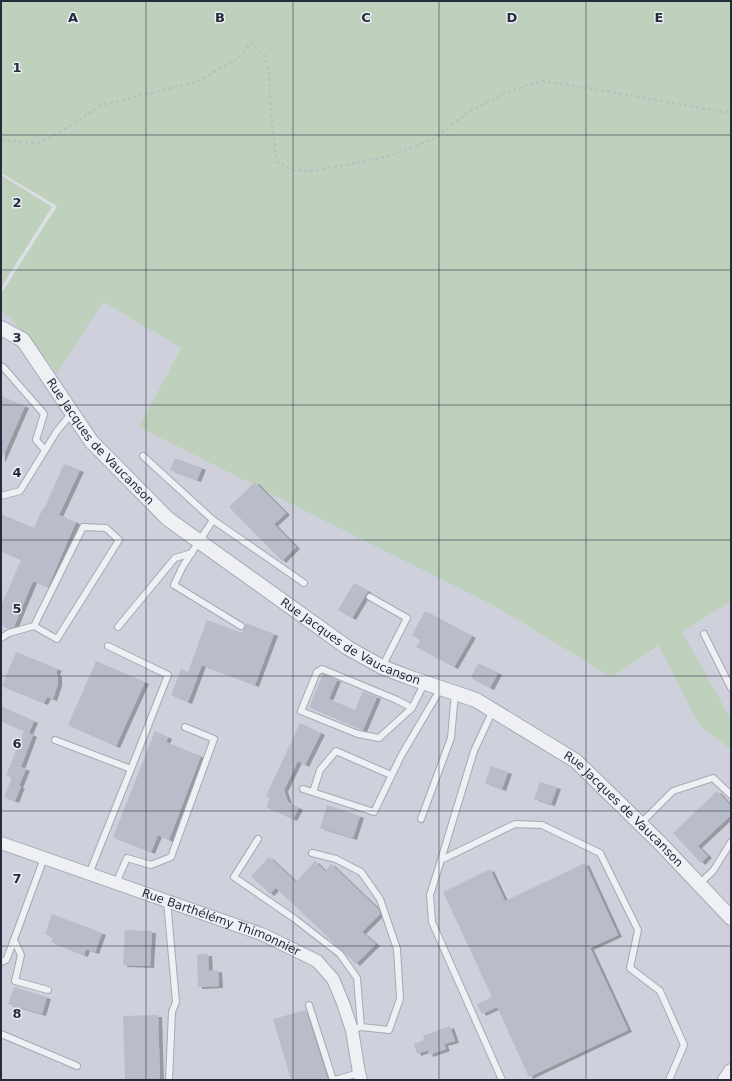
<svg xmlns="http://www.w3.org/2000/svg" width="732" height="1081" viewBox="0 0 732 1081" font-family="'DejaVu Sans',sans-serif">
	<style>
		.built { fill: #ced1db }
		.green { fill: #bfd0bd }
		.building { fill: #b9bdc9; filter: url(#shadow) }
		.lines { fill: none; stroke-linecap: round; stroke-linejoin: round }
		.service-casing { stroke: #a5a9b3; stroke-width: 8 }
		.minor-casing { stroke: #a5a9b3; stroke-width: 14 }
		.tertiary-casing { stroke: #a5a9b3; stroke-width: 16 }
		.path { stroke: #babdc4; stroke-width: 2; stroke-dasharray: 3 3; stroke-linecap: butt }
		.service { stroke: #eef0f4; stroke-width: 6 }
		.minor { stroke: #eef0f4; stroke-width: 12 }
		.tertiary { stroke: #eef0f4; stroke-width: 14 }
		.grid { fill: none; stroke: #262b3c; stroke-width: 1; stroke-opacity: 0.55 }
		.labels { text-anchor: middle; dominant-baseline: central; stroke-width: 3; stroke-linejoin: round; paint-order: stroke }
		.street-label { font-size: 12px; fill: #262b3c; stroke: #ebeef4 }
		.grid-label { font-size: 13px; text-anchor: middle; font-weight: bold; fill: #262b3c; stroke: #ebeef4; stroke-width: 3; stroke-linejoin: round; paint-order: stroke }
	</style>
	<defs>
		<filter id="shadow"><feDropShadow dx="4" dy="2" stdDeviation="0" flood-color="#0004"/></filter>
	</defs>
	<rect width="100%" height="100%" fill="#dcdfe6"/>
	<!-- built -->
	<polygon class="built" points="103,302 181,348 140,426 496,607 611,677 731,601 731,1080 1,1080 1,310 27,336"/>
	<!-- green -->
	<g class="green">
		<polygon points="1,1 731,1 731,603 730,602 682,632 731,719 731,749 699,725 659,646 611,677 496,607 139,427 181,348 103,302 57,373 27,336 1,310 1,294 57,206 1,173"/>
		<polygon points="1,175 52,207 2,286 1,285"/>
	</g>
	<!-- building -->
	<g class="building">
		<polygon points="1,396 25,406 1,461"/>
		<polygon points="175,458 202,468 197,480 170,470"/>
		<polygon points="64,464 80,470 59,515 76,522 48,587 33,581 14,627 10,628 1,625 1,606 21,560 1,551 1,514 34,528 43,508 44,509"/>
		<polygon points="255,482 286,513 274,524 296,547 282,561 229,507"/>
		<polygon points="354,583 368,591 352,618 338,610"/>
		<polygon points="425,611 472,636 454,667 416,647 420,640 412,635"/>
		<polygon points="207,620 242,633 246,623 274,634 255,685 202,665 188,702 171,695 181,669 188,672"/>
		<polygon points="16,652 58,669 56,673 58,675 58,684 53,699 47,697 44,703 2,686"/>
		<polygon points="96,661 145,682 116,746 68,725"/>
		<polygon points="478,663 498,673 490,688 471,678"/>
		<polygon points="323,674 337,680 329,699 355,710 363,691 377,697 363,730 309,707"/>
		<polygon points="1,706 34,721 29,733 33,735 21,767 26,769 19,786 21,786 15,801 4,797 12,777 6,775 24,731 1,721"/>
		<polygon points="300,723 321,733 305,765 298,761 284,790 288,802 299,808 293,819 266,807 270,798 266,796"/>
		<polygon points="155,731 168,737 166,742 201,756 169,840 158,835 151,852 113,837"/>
		<polygon points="491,766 508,772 502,789 485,783"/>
		<polygon points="540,782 557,787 551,804 534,799"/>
		<polygon points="717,791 731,806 731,815 698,846 708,856 701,863 673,833"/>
		<polygon points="327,805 360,816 353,838 320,828"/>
		<polygon points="269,857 296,882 315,861 325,871 331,864 379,910 380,914 362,932 376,944 356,964 276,888 270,894 251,876"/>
		<polygon points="585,863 618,935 590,948 628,1030 529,1077 497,1007 482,1014 477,1004 492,997 443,892 490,869 505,901"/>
		<polygon points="52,914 102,933 95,952 86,949 84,955 51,942 53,937 45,934"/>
		<polygon points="125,930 152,931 150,966 123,965"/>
		<polygon points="208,954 209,971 218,970 219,986 198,987 197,955"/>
		<polygon points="14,987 47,997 42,1014 8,1004"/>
		<polygon points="306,1010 321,1058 328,1080 291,1080 273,1019"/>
		<polygon points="158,1015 160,1080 125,1080 123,1016"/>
		<polygon points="450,1026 455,1041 444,1044 446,1049 429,1055 428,1050 417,1054 414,1044 424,1040 423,1036"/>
	</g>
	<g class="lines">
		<defs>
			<g id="service">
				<polyline points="3,367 44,414 36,440 45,450"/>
				<polyline points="143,456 213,520 304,583"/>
				<polyline points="1,496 20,491 57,431 72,413"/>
				<polyline points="213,520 183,566 174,585 241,626"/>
				<polyline points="370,597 407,618 382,667"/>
				<polyline points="118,627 175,558 192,553"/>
				<polyline points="704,634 731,688"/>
				<polyline points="1,638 9,633 34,626 57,639 119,540 106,528 83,527 34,626"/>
				<polyline points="108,646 168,675 131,769"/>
				<polyline points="412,708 379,738 358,734 301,711 317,672 322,669 397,700 412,708 425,682"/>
				<polyline points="493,710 474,751 441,860 430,895 432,922 502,1080"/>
				<polyline points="55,740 131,769 89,874"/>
				<polyline points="303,789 374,812 401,756 441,688"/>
				<polyline points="313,792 320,770 336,751 391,775"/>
				<polyline points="421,819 451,738 455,693"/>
				<polyline points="640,824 673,791 713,778 731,795"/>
				<polyline points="258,839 234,877 295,919 340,954 357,978 361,1027 352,1030"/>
				<polyline points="312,853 336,859 361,872 380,899 397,949 400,999 389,1030 361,1027"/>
				<polyline points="441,860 515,824 542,825 600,853 638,930 630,968 660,991 684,1045 669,1080"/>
				<polyline points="116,883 127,858 151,865 171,857 214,739 185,727"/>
				<polyline points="699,884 713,871 731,842"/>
				<polyline points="167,901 176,1002 172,1012 169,1080"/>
				<polyline points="14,940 21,955 15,981 48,990"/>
				<polyline points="1,962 6,960 9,953 44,858"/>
				<polyline points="309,1005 333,1080"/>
				<polyline points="1,1034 77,1066"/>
				<polyline points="335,1080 359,1073"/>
			</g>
			<g id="minor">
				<path id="s1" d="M1,843l263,92 53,26 16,18 10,24 9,27 7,43 2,7"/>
			</g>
			<g id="tertiary">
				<path id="s2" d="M1,328l22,12 68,101 77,78 180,129 34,19 26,10 68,23 100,61 85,83 70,74"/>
				<polyline points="725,1080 731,1071"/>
			</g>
		</defs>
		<!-- service casing -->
		<use href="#service" class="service-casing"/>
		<!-- minor casing -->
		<use href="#minor" class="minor-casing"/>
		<!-- tertiary casing -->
		<use href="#tertiary" class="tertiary-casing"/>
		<!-- path -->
		<polyline class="path" points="1,140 38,143 57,134 102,105 196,82 237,59 251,43 264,54 269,73 271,114 277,162 293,170 310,171 352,164 389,156 433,139 470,111 509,91 542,81 581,87 731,113"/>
		<!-- service -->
		<use href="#service" class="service"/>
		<!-- minor -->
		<use href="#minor" class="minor"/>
		<!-- tertiary -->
		<use href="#tertiary" class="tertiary"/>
	</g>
	<!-- grid -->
	<path class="grid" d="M146,1v1079M293,1v1079M439,1v1079M586,1v1079M1,135h730M1,270h730M1,405h730M1,540h730M1,676h730M1,811h730M1,946h730"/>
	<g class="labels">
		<!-- street labels -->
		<g class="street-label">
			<text stroke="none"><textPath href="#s2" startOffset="153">Rue Jacques de Vaucanson</textPath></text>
			<text stroke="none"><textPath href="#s2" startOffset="477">Rue Jacques de Vaucanson</textPath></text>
			<text stroke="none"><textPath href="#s2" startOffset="801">Rue Jacques de Vaucanson</textPath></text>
			<text stroke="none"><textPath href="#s1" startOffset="234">Rue Barthélémy Thimonnier</textPath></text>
		</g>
	</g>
	<g class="grid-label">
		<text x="73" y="22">A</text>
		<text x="220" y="22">B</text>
		<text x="366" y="22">C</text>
		<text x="512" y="22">D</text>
		<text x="659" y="22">E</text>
		<text x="17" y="72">1</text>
		<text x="17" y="207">2</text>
		<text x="17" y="342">3</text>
		<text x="17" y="477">4</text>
		<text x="17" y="613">5</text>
		<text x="17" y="748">6</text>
		<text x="17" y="883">7</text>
		<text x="17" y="1018">8</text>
	</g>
	<!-- border -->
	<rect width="732" height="1081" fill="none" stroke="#262b3c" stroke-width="4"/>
</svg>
